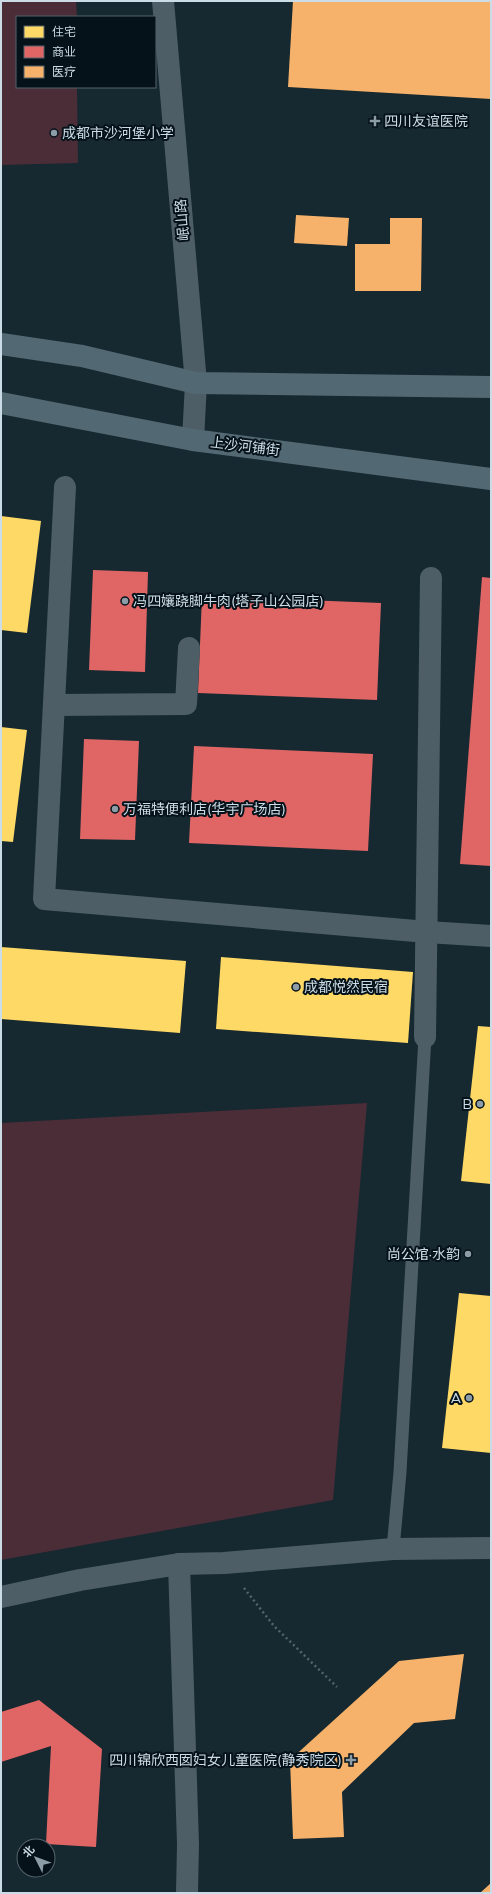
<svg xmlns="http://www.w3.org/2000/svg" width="492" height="1894" viewBox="0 0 492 1894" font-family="Mulish,'Noto Sans SC',sans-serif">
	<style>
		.green { fill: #4b2d37 }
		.homes { fill: #ffd966 }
		.shops { fill: #e06666 }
		.health { fill: #f6b26b }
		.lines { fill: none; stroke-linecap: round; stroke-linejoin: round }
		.path { stroke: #56646b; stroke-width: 2.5; stroke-dasharray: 2 3; stroke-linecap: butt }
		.lane { stroke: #4e5e66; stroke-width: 13 }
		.street { stroke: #4e5e66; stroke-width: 22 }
		.primary { stroke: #526872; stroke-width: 22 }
		.poi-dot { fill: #8c9da7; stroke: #061219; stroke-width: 1.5 }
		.labels { text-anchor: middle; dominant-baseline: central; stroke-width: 4; stroke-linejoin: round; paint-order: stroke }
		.poi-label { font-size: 14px; fill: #cbdce7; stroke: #061219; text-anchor: start }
		.street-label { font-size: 14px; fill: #cbdce7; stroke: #061219 }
	</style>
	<rect width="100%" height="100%" fill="#162830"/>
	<!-- green -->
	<g class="green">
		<polygon points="1,1 76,1 77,17 17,17 17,87 77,87 78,163 1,165"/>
		<polygon points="367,1103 333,1500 1,1560 1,1123"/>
	</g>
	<!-- homes -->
	<g class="homes">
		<polygon points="1,516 41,521 27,633 1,630"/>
		<polygon points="1,727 27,730 13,842 1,841"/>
		<polygon points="1,947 186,961 180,1033 1,1019"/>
		<polygon points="221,957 413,972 408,1043 216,1029"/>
		<polygon points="478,1026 491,1027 491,1184 461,1181"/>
		<polygon points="459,1293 491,1296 491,1453 442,1448"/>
	</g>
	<!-- shops -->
	<g class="shops">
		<polygon points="93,570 148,572 145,672 89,670"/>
		<polygon points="482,577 491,578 491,866 460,864"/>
		<polygon points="202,596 381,603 377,700 198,693"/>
		<polygon points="84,739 139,741 135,840 80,839"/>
		<polygon points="194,746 373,754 368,851 189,843"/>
		<polygon points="39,1700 102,1749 96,1847 46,1844 51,1746 1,1762 1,1712"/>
	</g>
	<!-- health -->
	<g class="health">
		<polygon points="293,1 491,1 491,99 288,87"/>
		<polygon points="296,215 349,218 347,246 294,243"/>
		<polygon points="390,218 422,218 421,291 355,291 355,244 390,244"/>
		<polygon points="464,1654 455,1719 414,1723 342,1792 344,1837 293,1839 290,1760 399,1661"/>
		<polygon points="491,1883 491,1893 480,1893"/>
	</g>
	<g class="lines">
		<!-- path -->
		<polyline class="path" points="244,1588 274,1626 337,1687"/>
		<!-- lane -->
		<polyline class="lane" points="393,1549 400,1472 425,1037"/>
		<!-- street -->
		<g class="street">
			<polyline points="163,1 196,383 193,440"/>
			<polyline points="65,487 44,899 427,932 491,936"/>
			<polyline points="54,705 186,704 189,648"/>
			<polyline points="425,1037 431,578"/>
			<polyline points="179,1564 188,1844 187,1893"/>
			<polyline points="1,1597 80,1580 179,1564 224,1563 393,1549 491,1548"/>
		</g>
		<!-- primary -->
		<g class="primary">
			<polyline points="1,344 82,356 196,383 491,387"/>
			<polyline points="1,403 193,440 491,479"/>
		</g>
	</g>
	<!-- markers -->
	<g class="poi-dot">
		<path d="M373 115h4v4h4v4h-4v4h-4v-4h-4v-4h4z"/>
		<circle cx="54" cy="133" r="4"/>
		<circle cx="125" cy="601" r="4"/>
		<circle cx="115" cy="809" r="4"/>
		<circle cx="296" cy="987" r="4"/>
		<circle cx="480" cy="1104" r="4"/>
		<circle cx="468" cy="1254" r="4"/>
		<circle cx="469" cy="1398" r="4"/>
		<path d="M349 1754h4v4h4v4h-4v4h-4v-4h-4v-4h4z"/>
	</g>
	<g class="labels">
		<!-- poi labels -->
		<g class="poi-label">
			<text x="384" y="121">四川友谊医院</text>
			<text x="62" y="133">成都市沙河堡小学</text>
			<text x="133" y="601">冯四孃跷脚牛肉(塔子山公园店)</text>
			<text x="123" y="809">万福特便利店(华宇广场店)</text>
			<text x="304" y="987">成都悦然民宿</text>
			<text x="472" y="1104" text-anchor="end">B</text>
			<text x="460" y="1254" text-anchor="end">尚公馆·水韵</text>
			<text x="461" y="1398" text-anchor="end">A</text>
			<text x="342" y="1760" text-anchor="end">四川锦欣西囡妇女儿童医院(静秀院区)</text>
		</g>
		<!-- street labels -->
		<g class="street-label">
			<text transform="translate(182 220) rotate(-95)">岷山路</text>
			<text transform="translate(245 446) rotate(7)">上沙河铺街</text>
		</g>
	</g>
	<!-- border -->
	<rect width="492" height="1894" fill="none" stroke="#cbdce7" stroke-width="4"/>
	<!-- legend -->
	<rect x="16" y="16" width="140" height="72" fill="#061219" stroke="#55636b"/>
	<rect x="24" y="26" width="20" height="12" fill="#ffd966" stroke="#55636b"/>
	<text x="52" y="36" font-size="12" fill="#cbdce7">住宅</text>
	<rect x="24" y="46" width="20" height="12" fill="#e06666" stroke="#55636b"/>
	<text x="52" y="56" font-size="12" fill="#cbdce7">商业</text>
	<rect x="24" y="66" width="20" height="12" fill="#f6b26b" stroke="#55636b"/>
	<text x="52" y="76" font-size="12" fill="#cbdce7">医疗</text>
	<!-- north arrow -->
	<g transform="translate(36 1858) rotate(312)"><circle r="19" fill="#061219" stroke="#55636b"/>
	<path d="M0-3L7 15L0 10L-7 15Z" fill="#8c9da7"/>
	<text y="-6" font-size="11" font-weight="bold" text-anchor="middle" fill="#cbdce7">北</text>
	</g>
</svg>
